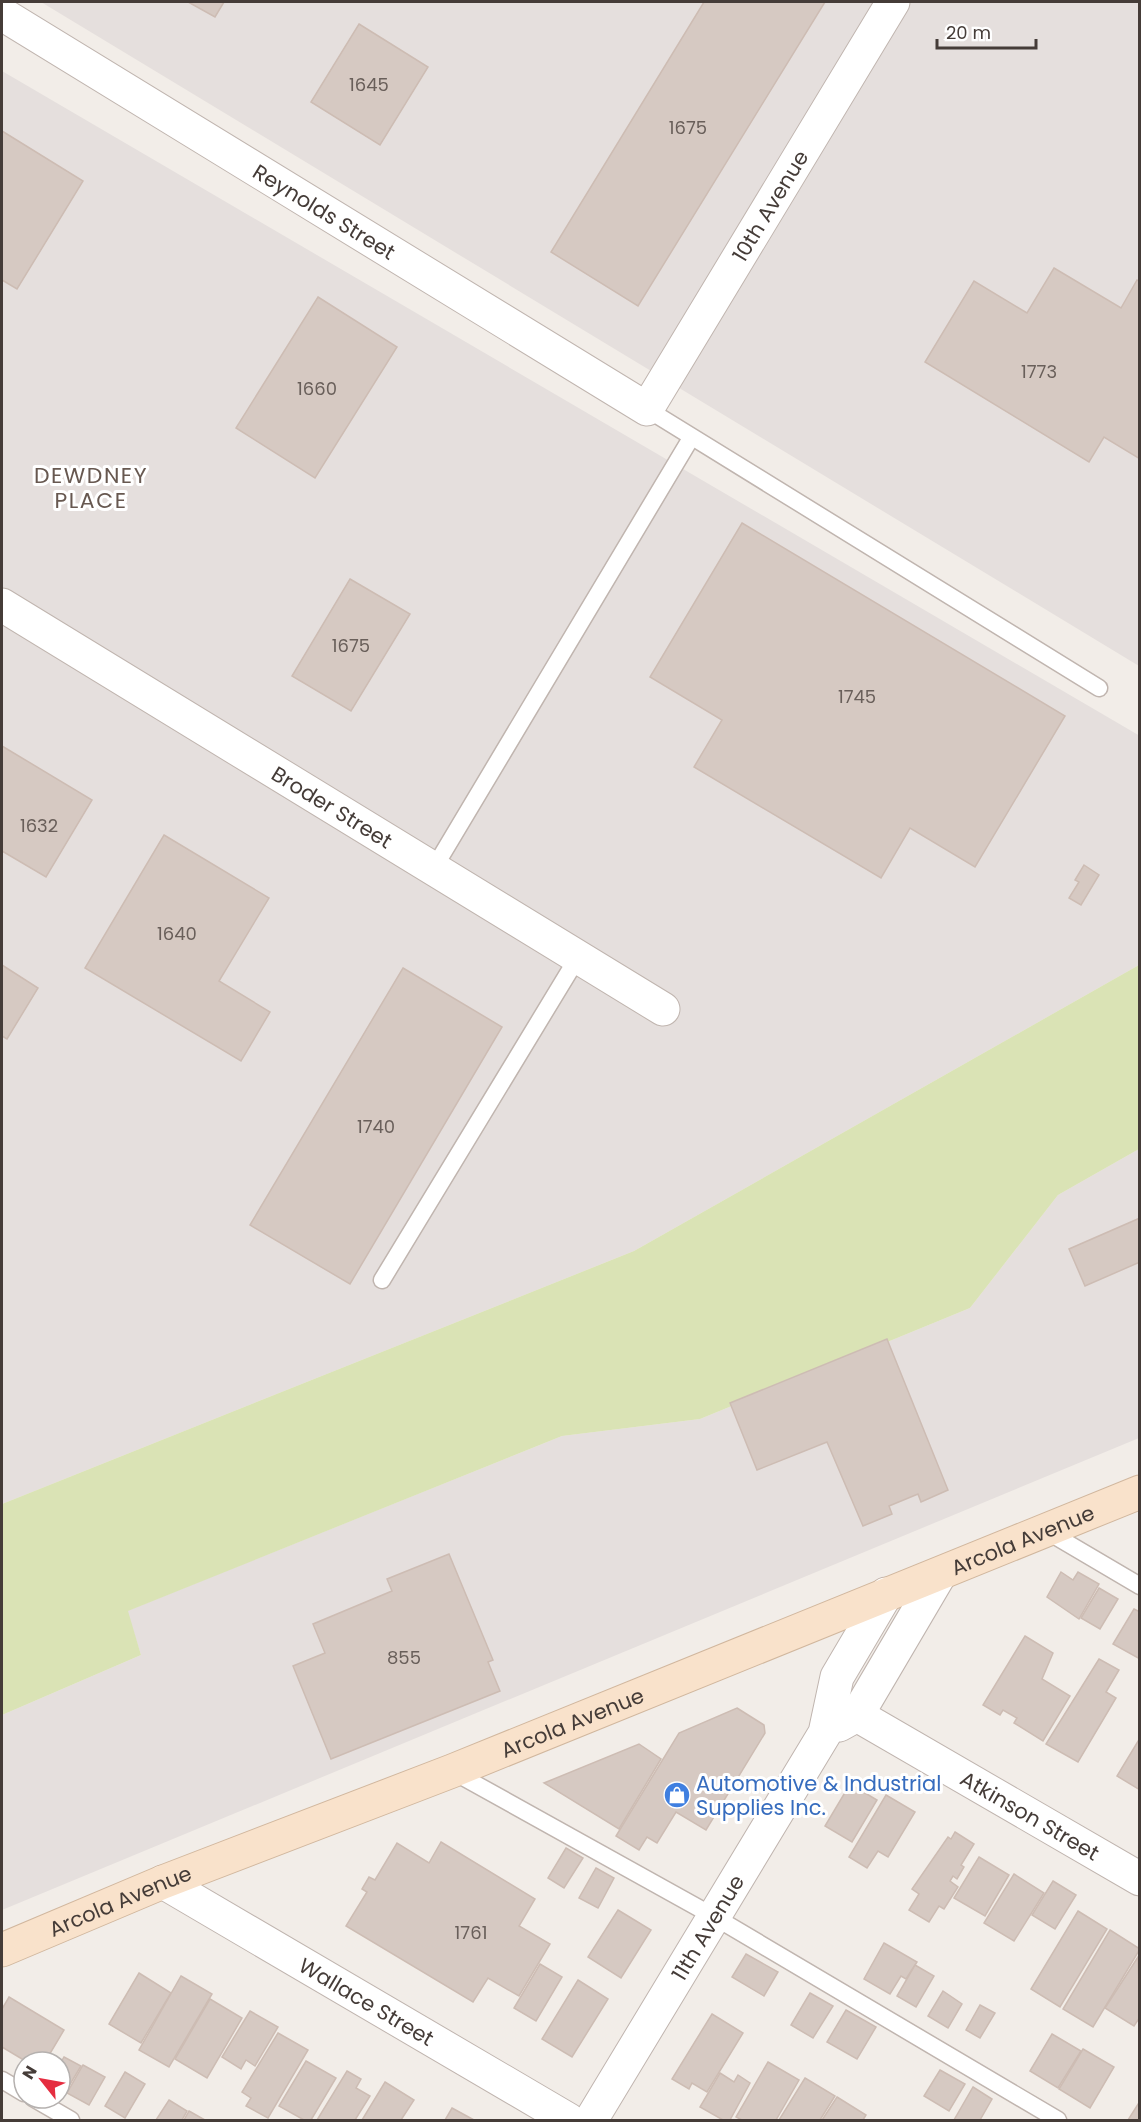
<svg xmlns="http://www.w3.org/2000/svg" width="1141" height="2122" viewBox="0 0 1141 2122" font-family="Poppins,sans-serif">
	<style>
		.industrial { fill: #e5dfdd }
		.green { fill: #dae3b5 }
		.building { fill: #d6c9c2; stroke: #cdbcb3; stroke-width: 1.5 }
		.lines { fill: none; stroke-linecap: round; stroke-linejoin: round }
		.service-casing { stroke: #c0b5af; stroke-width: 19 }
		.minor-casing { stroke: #c0b5af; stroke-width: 35 }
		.secondary-casing { stroke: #d1b79e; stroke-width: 35 }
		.service { stroke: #fff; stroke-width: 16 }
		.minor { stroke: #fff; stroke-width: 33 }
		.secondary { stroke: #f9e2cb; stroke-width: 33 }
		.labels { text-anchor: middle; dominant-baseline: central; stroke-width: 6; stroke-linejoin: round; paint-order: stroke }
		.number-label { font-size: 18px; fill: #695f5a }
		.street-label { font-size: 21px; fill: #453c38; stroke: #fff }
		.shop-label { font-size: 21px; fill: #366cbe; stroke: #fff; text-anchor: start }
		.neighbourhood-label { font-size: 22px; letter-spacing: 1.5px; fill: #675850; stroke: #fff }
	</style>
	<rect width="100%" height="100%" fill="#f2ede8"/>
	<!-- industrial -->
	<g class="industrial">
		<polygon points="41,2 1139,2 1139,666"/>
		<polygon points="2,71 1140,736 1139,965 634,1251 2,1504"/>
		<polygon points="1139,1149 1139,1438 2,1910 2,1715 141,1655 127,1611 562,1436 700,1419 970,1308 1058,1195"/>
	</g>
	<!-- green -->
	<polygon class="green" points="1139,965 1139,1149 1058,1195 970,1308 700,1419 562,1436 128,1611 141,1655 2,1715 2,1504 634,1251"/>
	<!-- building -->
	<g class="building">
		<polygon points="188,2 224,2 215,17"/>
		<polygon points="704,2 825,2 638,306 551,252"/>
		<polygon points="359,24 428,67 380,145 311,102"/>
		<polygon points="2,131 83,181 17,289 2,280"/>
		<polygon points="1054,268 1121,308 1137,280 1140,282 1140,459 1104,437 1089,462 925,362 974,281 1027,313"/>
		<polygon points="318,297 397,347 315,478 236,428"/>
		<polygon points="742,523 1065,716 975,867 910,828 881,878 694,767 722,720 650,677"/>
		<polygon points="350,579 410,614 351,711 292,676"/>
		<polygon points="2,746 92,800 46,877 2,851"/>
		<polygon points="164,835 269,898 219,981 270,1012 241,1061 85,968"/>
		<polygon points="1084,865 1099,875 1081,905 1069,898 1079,882 1075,880"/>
		<polygon points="2,965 38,988 7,1039 2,1036"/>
		<polygon points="403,968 502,1027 350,1284 250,1225"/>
		<polygon points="1140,1218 1140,1262 1085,1286 1069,1249"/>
		<polygon points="887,1339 948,1490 921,1502 918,1494 889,1506 892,1514 863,1526 827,1442 757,1470 730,1403"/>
		<polygon points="449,1554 493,1660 488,1662 500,1691 331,1759 293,1666 325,1653 313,1624 392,1591 387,1579"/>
		<polygon points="1061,1572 1073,1580 1078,1572 1099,1584 1079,1619 1047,1597"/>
		<polygon points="1099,1588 1118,1599 1100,1629 1081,1618"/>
		<polygon points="1134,1609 1140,1612 1140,1659 1113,1644"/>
		<polygon points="1025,1636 1053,1653 1042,1679 1070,1696 1043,1741 1014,1723 1017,1718 1003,1710 1000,1715 983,1705"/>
		<polygon points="1099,1659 1119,1670 1106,1692 1116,1698 1078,1762 1046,1744"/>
		<polygon points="737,1708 764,1725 765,1733 706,1830 676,1812 657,1843 647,1837 639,1850 616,1836 679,1733"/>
		<polygon points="1140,1738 1140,1790 1117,1776"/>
		<polygon points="639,1744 661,1759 619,1829 544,1783"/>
		<polygon points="850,1784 877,1800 852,1842 825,1826"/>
		<polygon points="886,1795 915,1812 888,1857 878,1851 867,1868 849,1857"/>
		<polygon points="955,1832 974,1844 961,1865 964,1867 957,1879 953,1876 950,1881 958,1887 944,1909 939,1906 929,1922 909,1910 919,1894 912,1889 948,1837 951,1839"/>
		<polygon points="441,1842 535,1899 519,1926 550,1944 519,1996 488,1978 473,2002 346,1926 367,1892 362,1889 369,1877 375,1880 397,1843 429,1863"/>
		<polygon points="566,1848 583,1858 564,1888 548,1878"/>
		<polygon points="979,1857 1009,1875 985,1916 954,1898"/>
		<polygon points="596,1868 614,1878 598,1908 579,1898"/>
		<polygon points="1014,1874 1044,1893 1014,1941 984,1923"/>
		<polygon points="1053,1881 1076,1895 1055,1929 1032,1915"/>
		<polygon points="618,1910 651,1930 621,1978 588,1957"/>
		<polygon points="1078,1911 1107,1929 1060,2007 1031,1989"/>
		<polygon points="1110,1930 1140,1949 1093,2027 1063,2009"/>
		<polygon points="884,1943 917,1962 906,1979 901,1976 890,1994 864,1979"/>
		<polygon points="746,1954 778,1972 764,1996 732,1977"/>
		<polygon points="1138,1957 1140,2017 1134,2026 1105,2008"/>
		<polygon points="540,1964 562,1977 536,2021 514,2008"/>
		<polygon points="915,1965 934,1976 916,2007 897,1996"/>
		<polygon points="139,1973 171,1993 141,2043 109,2024"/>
		<polygon points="181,1976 212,1994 169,2067 139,2050"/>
		<polygon points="578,1980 608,1999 572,2057 542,2039"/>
		<polygon points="943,1991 962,2004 948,2028 928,2016"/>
		<polygon points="810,1993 833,2006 813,2038 791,2025"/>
		<polygon points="9,1997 64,2030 45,2062 27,2062 2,2047 2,2009"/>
		<polygon points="210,1999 242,2018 207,2078 175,2059"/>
		<polygon points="980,2005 995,2013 980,2038 966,2030"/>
		<polygon points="846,2010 876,2027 857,2059 827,2042"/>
		<polygon points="250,2011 278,2027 255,2066 246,2060 241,2069 222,2057"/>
		<polygon points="712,2014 743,2033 707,2092 692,2083 689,2089 672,2079"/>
		<polygon points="278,2033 308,2050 268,2118 246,2106 251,2098 242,2092"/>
		<polygon points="1052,2034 1081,2051 1058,2088 1030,2071"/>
		<polygon points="1083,2049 1114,2067 1090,2108 1059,2089"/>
		<polygon points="64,2057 81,2066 66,2091 60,2087 60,2064"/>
		<polygon points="306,2061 336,2078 311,2120 304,2120 279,2106"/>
		<polygon points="768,2062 799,2080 776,2120 742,2120 736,2117"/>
		<polygon points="83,2065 105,2077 89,2105 67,2093"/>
		<polygon points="940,2070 965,2084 949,2111 924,2096"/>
		<polygon points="347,2071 361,2079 356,2088 370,2096 355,2120 317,2120"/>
		<polygon points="125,2072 145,2084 125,2118 105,2106"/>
		<polygon points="720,2073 734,2082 738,2075 750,2083 730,2120 723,2120 700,2107"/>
		<polygon points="805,2078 835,2096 820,2120 779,2120"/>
		<polygon points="385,2082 414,2100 401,2120 362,2120"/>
		<polygon points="973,2087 992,2099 980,2120 954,2120"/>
		<polygon points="837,2097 866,2115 863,2120 822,2120"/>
		<polygon points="169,2100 187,2111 182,2120 156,2120"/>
		<polygon points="1140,2101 1140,2120 1128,2120"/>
		<polygon points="452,2108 474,2120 445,2120"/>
		<polygon points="189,2111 205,2120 184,2120"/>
	</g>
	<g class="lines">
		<defs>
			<g id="service">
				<polyline points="647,409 1099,688"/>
				<polyline points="434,868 691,438"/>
				<polyline points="382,1280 578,957"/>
				<polyline points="1045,1530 1140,1586"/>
				<polyline points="452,1771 713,1916 1058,2120"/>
				<polyline points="2,2080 24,2093"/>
				<polyline points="33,2098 71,2120"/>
			</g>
			<g id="minor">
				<path id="s1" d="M2,14l645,395 246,-407"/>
				<path id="s2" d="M2,605l661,404"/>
				<path id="s3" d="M857,1715l283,164"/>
				<polyline points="839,1725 857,1715 940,1574"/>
				<path id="s4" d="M163,1882l406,238"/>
				<path id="s5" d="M591,2120l234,-387 12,-56 49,-83"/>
			</g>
			<g id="secondary">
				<path id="s6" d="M2,1950l161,-68 289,-111 688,-279"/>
			</g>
		</defs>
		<!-- service casing -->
		<use href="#service" class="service-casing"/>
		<!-- minor casing -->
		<use href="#minor" class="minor-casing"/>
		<!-- secondary casing -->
		<use href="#secondary" class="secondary-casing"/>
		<!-- service -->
		<use href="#service" class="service"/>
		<!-- minor -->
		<use href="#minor" class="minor"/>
		<!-- secondary -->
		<use href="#secondary" class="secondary"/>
	</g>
	<!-- icons -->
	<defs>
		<symbol id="shop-disc" viewBox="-11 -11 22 22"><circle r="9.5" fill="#3f7fe0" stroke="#fff"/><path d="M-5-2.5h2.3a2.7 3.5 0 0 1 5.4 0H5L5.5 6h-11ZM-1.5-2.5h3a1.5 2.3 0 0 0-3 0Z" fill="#fff"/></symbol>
	</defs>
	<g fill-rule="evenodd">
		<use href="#shop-disc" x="662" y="1780" width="30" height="30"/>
	</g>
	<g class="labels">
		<!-- number labels -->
		<g class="number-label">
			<text x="369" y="84">1645</text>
			<text x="688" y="127">1675</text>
			<text x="1039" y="371">1773</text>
			<text x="317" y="388">1660</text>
			<text x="351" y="645">1675</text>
			<text x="857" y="696">1745</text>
			<text x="39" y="825">1632</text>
			<text x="177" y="933">1640</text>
			<text x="376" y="1126">1740</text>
			<text x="404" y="1657">855</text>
			<text x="471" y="1932">1761</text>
		</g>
		<!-- street labels -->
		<g class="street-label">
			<text stroke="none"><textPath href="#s1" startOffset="994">10th Avenue</textPath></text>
			<text stroke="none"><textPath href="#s1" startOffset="378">Reynolds Street</textPath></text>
			<text stroke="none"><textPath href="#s2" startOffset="387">Broder Street</textPath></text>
			<text stroke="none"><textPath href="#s6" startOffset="1100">Arcola Avenue</textPath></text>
			<text stroke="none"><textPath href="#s6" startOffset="614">Arcola Avenue</textPath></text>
			<text stroke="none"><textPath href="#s3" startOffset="200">Atkinson Street</textPath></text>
			<text stroke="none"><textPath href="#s6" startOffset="128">Arcola Avenue</textPath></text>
			<text stroke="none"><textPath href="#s5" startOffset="225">11th Avenue</textPath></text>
			<text stroke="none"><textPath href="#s4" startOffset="236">Wallace Street</textPath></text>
		</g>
		<!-- shop labels -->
		<g class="shop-label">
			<text x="696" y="1783">Automotive &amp; Industrial<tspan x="696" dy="24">Supplies Inc.</tspan></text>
		</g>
		<!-- neighbourhood labels -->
		<g class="neighbourhood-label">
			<text x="91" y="475">DEWDNEY<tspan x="91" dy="25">PLACE</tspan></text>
		</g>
	</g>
	<!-- border -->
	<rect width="1141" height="2122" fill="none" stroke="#453c38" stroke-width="6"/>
	<!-- north arrow -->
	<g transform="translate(42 2080) rotate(301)"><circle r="28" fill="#ffffff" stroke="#b5b1af" stroke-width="1.5"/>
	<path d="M0-4.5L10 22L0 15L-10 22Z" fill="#e52d40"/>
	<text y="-9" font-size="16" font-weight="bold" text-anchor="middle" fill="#453c38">N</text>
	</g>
	<!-- scale -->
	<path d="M937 39v9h99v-9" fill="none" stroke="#453c38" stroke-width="3"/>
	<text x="946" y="39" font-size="18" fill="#453c38" stroke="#ffffff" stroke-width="4.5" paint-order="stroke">20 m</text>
</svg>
